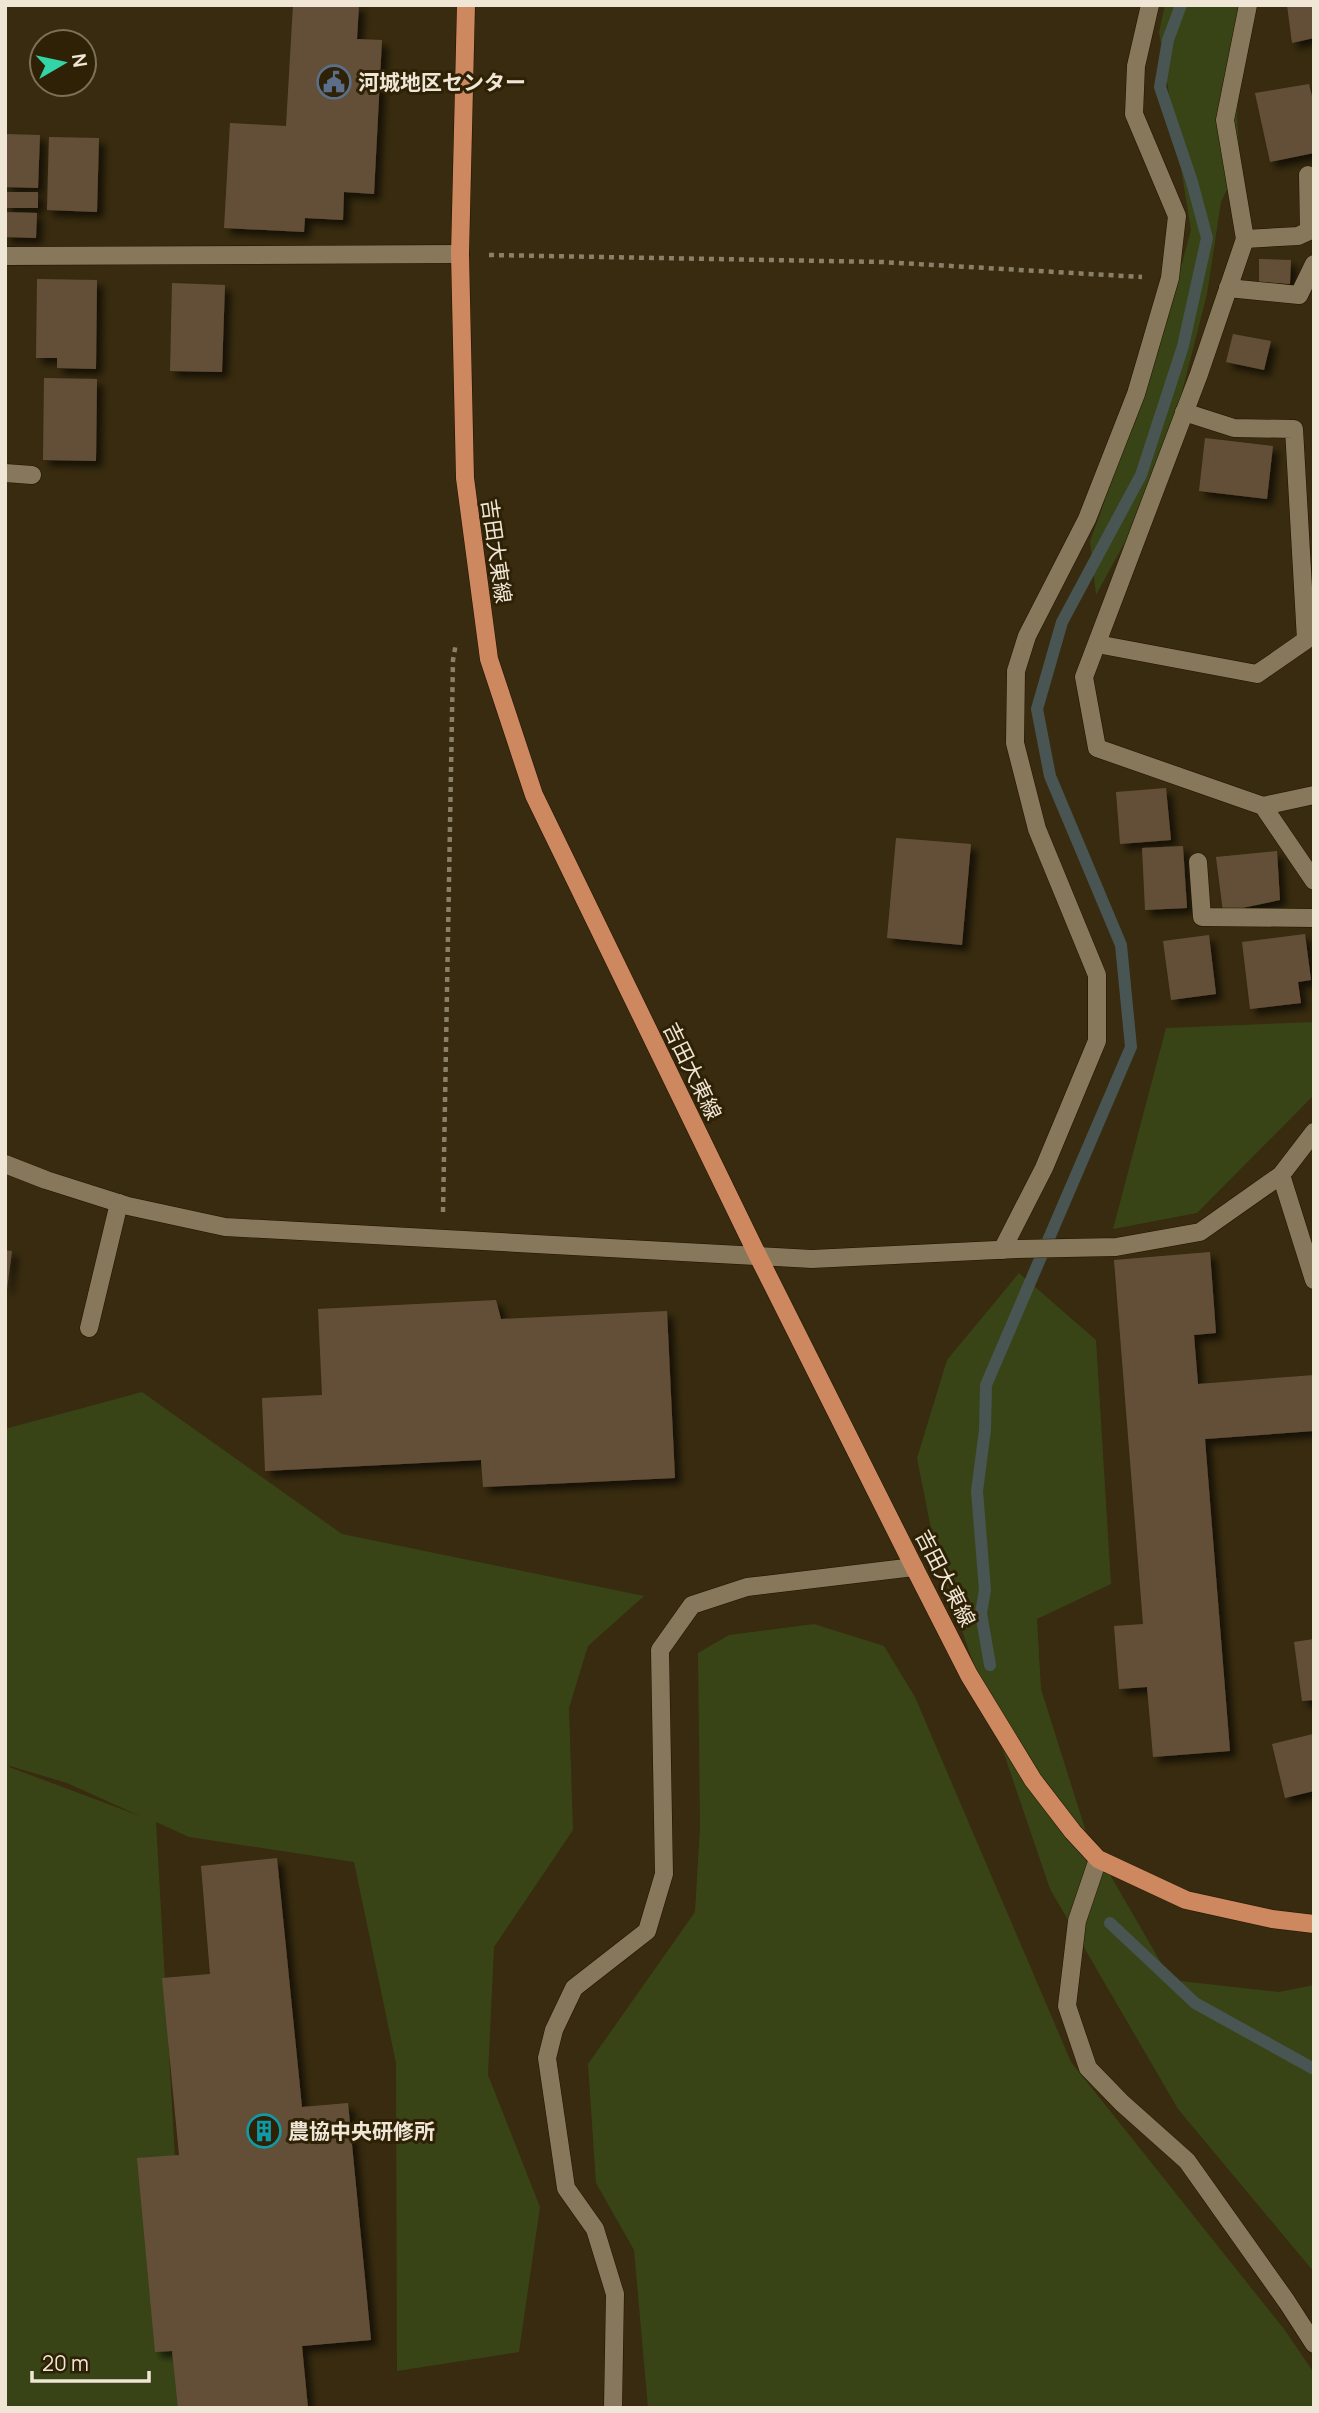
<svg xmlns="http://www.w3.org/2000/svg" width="1319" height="2413" viewBox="0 0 1319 2413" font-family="Manrope,'Noto Sans JP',sans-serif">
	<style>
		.green { fill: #394416; fill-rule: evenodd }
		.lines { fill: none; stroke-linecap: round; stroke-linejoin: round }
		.stream { stroke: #485552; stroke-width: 12 }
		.building { fill: #645038; filter: url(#shadow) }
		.minor-casing { stroke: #1f1300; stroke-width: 19 }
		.major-casing { stroke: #1f1300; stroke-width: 19 }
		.path { stroke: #8a7f68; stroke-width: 4.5; stroke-dasharray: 5 5; stroke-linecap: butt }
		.minor { stroke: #88785b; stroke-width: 18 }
		.major { stroke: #cd8860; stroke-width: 18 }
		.labels { text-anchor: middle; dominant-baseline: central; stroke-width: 6; stroke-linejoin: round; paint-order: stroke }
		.poi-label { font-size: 21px; font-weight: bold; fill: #efe6d6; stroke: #2e2105; text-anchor: start }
		.street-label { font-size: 21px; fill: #efe6d6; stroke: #2e2105 }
	</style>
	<defs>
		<filter id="shadow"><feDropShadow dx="6" dy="6" stdDeviation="3.5" flood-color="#0009"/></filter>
	</defs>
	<rect width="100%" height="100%" fill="#382b0f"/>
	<!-- green -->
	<g class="green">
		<polygon points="1165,5 1249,5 1243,45 1237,115 1240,163 1221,202 1207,294 1160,478 1096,595 1090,542 1159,348 1191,230 1159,32"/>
		<polygon points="1314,1022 1314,1095 1197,1213 1113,1229 1166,1028"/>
		<polygon points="1019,1273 1096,1340 1111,1584 1037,1619 1041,1689 1087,1835 1171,1980 1279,1992 1314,1985 1314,2272 1178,2109 1050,1889 936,1554 917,1458 947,1360"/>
		<path d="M142,1392l200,142 302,62 -56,50 -19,62 4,122 -79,117 -6,128 52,132 -21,145 -122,19 -1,-308 -42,-201 -165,-25 -33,-15 33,586h-184v-979zM10,1766l57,17 73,33 -131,-49z"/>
		<polygon points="814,1624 884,1646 915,1697 1071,2062 1284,2329 1314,2373 1314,2408 648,2408 634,2250 596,2183 588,2064 695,1912 700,1827 698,1653 729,1635"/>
	</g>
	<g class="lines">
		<!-- stream -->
		<g class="stream">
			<polyline points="990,1665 981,1613 985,1590 977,1491 985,1430 986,1385 1131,1047 1121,945 1050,776 1037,709 1062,622 1141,475 1183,346 1207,238 1192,182 1160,87 1168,40 1181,5"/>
			<polyline points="1110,1923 1195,2003 1314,2069"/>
		</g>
	</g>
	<!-- building -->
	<g class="building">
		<polygon points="293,5 359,5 357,39 382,40 374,194 344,192 343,220 305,218 304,232 224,228 230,123 286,126"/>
		<polygon points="1287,5 1314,5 1314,38 1292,43"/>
		<polygon points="1309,84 1314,104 1314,153 1270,162 1255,93"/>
		<polygon points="5,134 40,135 38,188 5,187"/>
		<polygon points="49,137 99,138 97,212 47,210"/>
		<rect x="5" y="192" width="33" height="16"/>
		<polygon points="5,212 37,213 36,238 5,237"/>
		<polygon points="1259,259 1291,260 1290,284 1259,282"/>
		<polygon points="37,279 97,280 96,369 57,368 57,358 36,358"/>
		<polygon points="172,283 225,285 222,372 170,371"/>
		<polygon points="1233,334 1271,341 1264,370 1226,362"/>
		<polygon points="44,378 97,379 96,461 43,460"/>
		<polygon points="1205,438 1273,446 1267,499 1199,491"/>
		<polygon points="1166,788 1171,840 1120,844 1116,792"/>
		<polygon points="896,838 971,844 962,945 887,938"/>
		<polygon points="1183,846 1187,908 1145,910 1142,848"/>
		<polygon points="1277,851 1280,900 1223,912 1216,857"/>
		<polygon points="1305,934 1311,980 1298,982 1301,1003 1250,1009 1242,942"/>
		<polygon points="1209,935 1216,994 1171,1000 1163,941"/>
		<polygon points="5,1250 12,1251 7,1289 5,1289"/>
		<polygon points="1210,1252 1216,1333 1194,1335 1198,1384 1314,1375 1314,1431 1205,1439 1230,1751 1153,1757 1147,1687 1119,1689 1114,1626 1143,1624 1114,1260"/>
		<polygon points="496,1300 501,1319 667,1311 675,1478 483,1487 481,1460 265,1471 262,1398 322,1395 318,1309"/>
		<polygon points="1314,1639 1314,1700 1302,1701 1294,1642"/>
		<polygon points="1313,1734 1314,1791 1285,1798 1272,1744"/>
		<polygon points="277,1858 302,2107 348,2103 371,2340 302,2346 308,2408 178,2408 172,2351 155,2352 137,2158 179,2155 162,1978 210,1974 201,1866"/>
	</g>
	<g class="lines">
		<defs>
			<g id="minor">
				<polyline points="1248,5 1225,120 1245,239 1199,374 1084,677 1097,748 1263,806 1314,881"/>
				<polyline points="1245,239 1298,236 1309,231 1308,175"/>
				<polyline points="5,256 460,254"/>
				<polyline points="1228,288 1299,295 1314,264"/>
				<polyline points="5,473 32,475"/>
				<polyline points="1097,644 1257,674 1306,640 1294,429 1234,428 1184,412"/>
				<polyline points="1263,806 1314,795"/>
				<polyline points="1198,862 1202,917 1314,918"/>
				<polyline points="5,1164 46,1180 128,1206 225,1227 812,1259 1017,1249 1116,1247 1200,1232 1281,1175 1314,1132"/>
				<polyline points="1281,1175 1314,1280"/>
				<polyline points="1002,1250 1044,1168 1097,1041 1097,975 1037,829 1015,743 1016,671 1027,636 1087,519 1136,394 1170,278 1177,216 1134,114 1136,66 1150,5"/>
				<polyline points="89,1328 119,1203"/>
				<polyline points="1098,1859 1077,1921 1067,2006 1088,2068 1122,2103 1187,2161 1287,2302 1314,2344"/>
				<polyline points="613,2408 615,2294 595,2229 566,2188 547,2058 554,2030 574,1988 647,1931 664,1874 660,1650 692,1605 747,1587 914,1567"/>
			</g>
			<polyline id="major" points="466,5 460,254 465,478 489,659 534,795 759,1258 914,1567 969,1675 1033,1780 1073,1832 1098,1859 1186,1900 1272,1919 1314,1924"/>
		</defs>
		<!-- minor casing -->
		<use href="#minor" class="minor-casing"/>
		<!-- major casing -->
		<use href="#major" class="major-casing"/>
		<!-- path -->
		<g class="path">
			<polyline points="489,255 882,262 1142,277"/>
			<polyline points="443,1212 453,660 456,643"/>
		</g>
		<!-- minor -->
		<use href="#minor" class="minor"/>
		<!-- major -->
		<use href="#major" class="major"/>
	</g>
	<!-- icons -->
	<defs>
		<symbol id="civic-ring" viewBox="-11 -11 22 22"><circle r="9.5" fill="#2e2105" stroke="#5c6f8a" stroke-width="1.5"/><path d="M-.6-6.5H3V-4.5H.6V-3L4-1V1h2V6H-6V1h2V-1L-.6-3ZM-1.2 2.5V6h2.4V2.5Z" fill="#5c6f8a"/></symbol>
		<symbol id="building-ring" viewBox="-11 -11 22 22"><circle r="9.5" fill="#2e2105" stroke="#0f9aa8" stroke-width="1.5"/><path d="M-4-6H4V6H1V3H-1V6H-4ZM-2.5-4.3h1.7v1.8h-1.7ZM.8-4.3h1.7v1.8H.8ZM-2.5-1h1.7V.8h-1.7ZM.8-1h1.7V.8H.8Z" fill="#0f9aa8"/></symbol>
	</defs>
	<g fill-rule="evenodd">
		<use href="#civic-ring" x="315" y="63" width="38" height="38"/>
		<use href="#building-ring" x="245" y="2112" width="38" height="38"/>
	</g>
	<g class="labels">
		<!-- poi labels -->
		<g class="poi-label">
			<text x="358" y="82">河城地区センター</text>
			<text x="288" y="2131">農協中央研修所</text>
		</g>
		<!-- street labels -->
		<g class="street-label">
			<text transform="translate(497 551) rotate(82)">吉田大東線</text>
			<text transform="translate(693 1071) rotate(64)">吉田大東線</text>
			<text transform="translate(946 1578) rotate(63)">吉田大東線</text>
		</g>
	</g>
	<!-- border -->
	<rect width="1319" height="2413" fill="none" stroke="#efe6d6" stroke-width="14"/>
	<!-- north arrow -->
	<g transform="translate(63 63) rotate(81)"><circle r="33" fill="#2e2105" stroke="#7b7059" stroke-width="2"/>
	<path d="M0-5L12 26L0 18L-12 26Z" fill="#32d4a8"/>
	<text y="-10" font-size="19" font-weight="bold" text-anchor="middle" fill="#efe6d6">N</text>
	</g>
	<!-- scale -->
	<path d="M32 2371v10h117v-10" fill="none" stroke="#efe6d6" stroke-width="3.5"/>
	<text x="42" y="2371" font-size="21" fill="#efe6d6" stroke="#2e2105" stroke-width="5" paint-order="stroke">20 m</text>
</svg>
